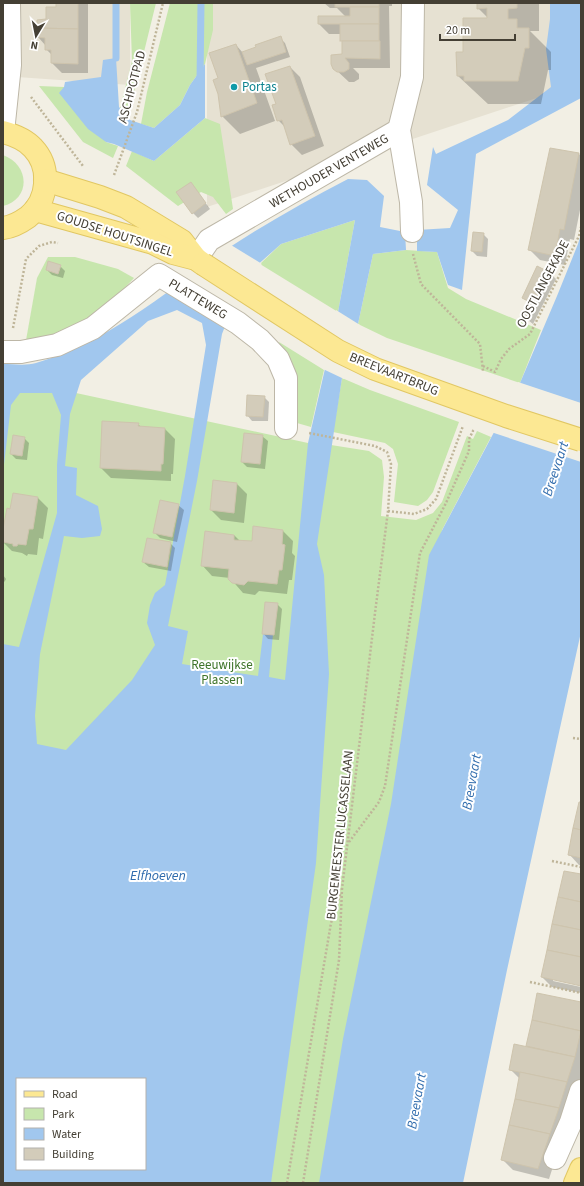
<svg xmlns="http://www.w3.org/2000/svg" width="584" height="1186" viewBox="0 0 584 1186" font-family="'Source Sans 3',sans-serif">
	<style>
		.residential { fill: #e6e1d2 }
		.green { fill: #c7e6ad; fill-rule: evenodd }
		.water { fill: #a1c7ee; fill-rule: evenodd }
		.pier { fill: #f2efe4 }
		.shadow { fill: #0003 }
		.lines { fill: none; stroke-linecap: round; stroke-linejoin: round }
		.stream { stroke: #a1c7ee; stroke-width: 7 }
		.building { fill: #d3ccba; stroke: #cec4ad }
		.minor-casing { stroke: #bdb7a7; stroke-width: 24 }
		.major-casing { stroke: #e1c763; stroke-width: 24 }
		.path { stroke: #bfb599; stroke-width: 2.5; stroke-dasharray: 2 2; stroke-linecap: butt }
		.minor { stroke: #fff; stroke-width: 22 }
		.major { stroke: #fce893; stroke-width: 22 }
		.major-bridge-casing { stroke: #e1c763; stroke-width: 24; stroke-linecap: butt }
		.major-bridge { stroke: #fce893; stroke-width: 22 }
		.culture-dot { fill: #0f9aa8; stroke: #fff; stroke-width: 1.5 }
		.labels { text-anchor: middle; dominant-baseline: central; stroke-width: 4; stroke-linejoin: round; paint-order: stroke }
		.street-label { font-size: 13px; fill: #443f34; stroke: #fff }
		.culture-label { font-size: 13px; fill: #0d838f; stroke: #fff; text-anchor: start }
		.park-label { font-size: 13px; fill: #3e7429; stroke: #fff }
		.water-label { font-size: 14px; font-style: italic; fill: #306cad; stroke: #fff }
	</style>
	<rect width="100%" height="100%" fill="#f2efe4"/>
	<!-- residential -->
	<g class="residential">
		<polygon points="3,3 130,3 130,85 3,76"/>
		<polygon points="207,3 559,3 558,91 207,207"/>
	</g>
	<!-- green -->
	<g class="green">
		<polygon points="130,3 156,3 128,117 120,108 132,61"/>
		<polygon points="170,3 213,3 213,30 205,64 190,85 180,105 154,128 141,124 147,92"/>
		<polygon points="39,86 64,87 106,142 118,146 113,158 83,142"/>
		<polygon points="205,118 220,124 233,209 226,214 213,197 201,192 178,206 126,166 132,151 154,161"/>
		<path d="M3,155c27,10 28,44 0,51z"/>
		<polygon points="355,220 338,312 260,264 281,244"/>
		<polygon points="406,250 437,252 448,288 466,299 541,330 520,383 387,338 358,324 373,254"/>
		<polygon points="48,257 75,257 118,269 134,278 102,312 60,340 25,346 37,278"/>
		<polygon points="279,342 324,370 311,427 297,423 291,414 290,374"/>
		<polygon points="342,378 370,390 459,422 433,492 427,500 418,506 394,502 398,464 393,449 385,443 333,432"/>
		<path d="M3,379h8l297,64 23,2 38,6 13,9 2,17 -3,39 35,4 17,-7 9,-11 25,-66 6,3 4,-8 14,6 -49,93 -98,653h-341zM17,1079h128v90h-128z"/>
	</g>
	<!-- water -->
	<g class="water">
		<polygon points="550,3 581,3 581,98 476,154 462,290 448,285 437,252 417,251 417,230 450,228 458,210 427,185 433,147 436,154 508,120 551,87 546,49 550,19"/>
		<polygon points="116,58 119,107 130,120 154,128 180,105 190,85 205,64 205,118 154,161 114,144 106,142 88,129 59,93 64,87 65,82 101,77 103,60"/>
		<path d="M348,179l19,1 17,16 -4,31 25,5 1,18 -33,4 -15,70 -16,54 -25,166 7,31 5,99 -13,189 -45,320h-268v-539l16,3 38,-134v-48l4,-50 -9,-22h-32l-9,12 -8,68v-109c10,0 23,2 33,-1 71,-20 134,-74 194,-116 38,-25 78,-47 118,-68zM355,220l-17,92 -30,131 -23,237 -16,-3 4,-43h-10l-5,42 -76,-12 6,-33 -20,-5 29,-145 25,-147 22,-57 37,-33zM177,310l25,13 4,22 -21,131 -20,109 -10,8 -5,12 -3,18 8,22 -23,35 -66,70 -29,-6 -2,-28 5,-62 24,-118 18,2 18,-2 2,-7 -4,-23 -22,-11 1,-27 -12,-2 5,-52 11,-34 67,-59zM17,1079h128v90h-128z"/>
		<polygon points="581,234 581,632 507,970 463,1183 319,1183 343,1039 391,804 429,555 520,383 557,296 578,244"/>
	</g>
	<!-- pier -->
	<g class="pier">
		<polygon points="231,245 262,264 245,278 233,310 185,277"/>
		<polygon points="336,310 360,325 344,379 323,369"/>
		<polygon points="518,382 581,403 581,462 491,432"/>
	</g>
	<!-- shadow -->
	<g class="shadow">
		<polygon points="57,3 88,3 88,73 62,73 52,63 52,55 46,49 46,46 38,37 47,20 57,8"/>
		<polygon points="324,3 392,3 392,6 389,6 390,68 353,68 359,74 359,79 354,82 349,82 334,68 343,55 342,34 329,34 319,24 346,17 337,8 330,8"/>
		<polygon points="478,3 539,3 539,31 530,31 551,52 551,70 548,70 541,104 488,104 458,76 464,53 489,19 478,8"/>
		<polygon points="280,38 285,43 290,57 256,68 275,121 240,134 222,116 220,78 236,45 243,53"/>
		<polygon points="290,67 300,77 324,146 302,155 291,144 286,128 278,120 277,104"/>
		<polygon points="551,150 579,154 581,156 581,205 574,240 570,239 565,265 540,260 530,250"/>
		<polygon points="191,183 210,209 198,218 193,213"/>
		<polygon points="483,234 488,239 487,257 477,256 472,251"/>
		<polygon points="60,266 65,271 63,278 52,275 47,270"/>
		<polygon points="551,274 556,279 533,324 524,317 531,304 523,298"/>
		<polygon points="264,397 269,402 268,421 252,421 247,415"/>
		<polygon points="138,424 142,428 165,429 175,439 173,474 171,474 171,481 111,478 101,468"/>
		<polygon points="262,436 268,441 265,469 247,467 242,462"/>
		<polygon points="24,438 29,443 27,460 16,459 11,454"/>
		<polygon points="237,484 247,494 244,523 221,520 211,510"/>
		<polygon points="14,494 38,498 48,508 43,539 39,538 37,555 28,554 27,556 22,553 12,551 3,542 3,535 11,510"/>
		<polygon points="178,505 184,510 177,542 160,538 155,533"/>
		<polygon points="283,531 293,541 292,553 295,556 292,580 289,580 287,594 259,591 255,595 243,593 230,578 212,576 202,565 234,535 240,541 253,542"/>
		<polygon points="170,543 175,548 171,571 149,567 143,562"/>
		<polygon points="3,575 6,579 5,581 3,583"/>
		<polygon points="277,604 282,609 279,640 268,639 263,633"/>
		<polygon points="581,797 581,865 579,865 569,854"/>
		<polygon points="581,875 581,984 553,979 553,981 581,987 581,993 552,987 542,977"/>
		<polygon points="538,994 581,1003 581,1080 549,1179 513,1170 503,1160 520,1079 510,1069 527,1047"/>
	</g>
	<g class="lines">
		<!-- stream -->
		<g class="stream">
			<polyline points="116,58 116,3"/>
			<polyline points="200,81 201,3"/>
		</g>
	</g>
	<!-- building -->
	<g class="building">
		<polygon points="56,3 78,3 78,29 37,28 37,20 46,19 46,7 56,7"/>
		<rect x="335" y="3" width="44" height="4"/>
		<polygon points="477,3 517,3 517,8 508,9 508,19 517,19 517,28 529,28 529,48 525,48 518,81 464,81 464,76 457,76 456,52 463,52 463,18 487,18 487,8 477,9"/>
		<polygon points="350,7 379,7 379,24 318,24 318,16 350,16"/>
		<rect x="340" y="24" width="39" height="17"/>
		<polygon points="37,28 78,29 78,64 51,63 51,50 45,50 45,38 37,37"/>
		<polygon points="281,36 286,52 247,65 242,52 256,47 255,45"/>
		<polygon points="342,41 380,41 380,59 345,58 349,63 349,69 344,72 337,72 333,69 331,64 331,55 342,54"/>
		<polygon points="236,44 257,103 221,117 218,94 213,80 218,78 209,53"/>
		<polygon points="290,66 315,136 290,145 282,120 277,121 272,105 276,104 265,74"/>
		<polygon points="550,148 579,153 564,230 560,229 555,256 528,250"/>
		<polygon points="191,182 206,203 192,214 176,192"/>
		<polygon points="473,232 484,233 482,252 471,251"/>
		<polygon points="48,261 61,265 58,274 46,270"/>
		<polygon points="537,266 551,273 528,319 523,317 530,302 522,298"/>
		<polygon points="247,395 265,396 263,417 246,416"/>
		<polygon points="102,421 139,423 138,426 165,428 163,464 161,464 161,471 100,468"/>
		<polygon points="244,433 263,435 260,464 241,462"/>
		<polygon points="13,435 25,437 22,456 10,454"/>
		<polygon points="213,480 237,483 234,513 210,510"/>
		<polygon points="13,493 38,497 33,529 29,529 26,545 18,544 17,546 13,546 13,544 3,542 3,529 7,508 10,509"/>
		<polygon points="160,500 179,504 172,537 153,533"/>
		<polygon points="253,526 283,530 282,544 285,545 282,570 279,570 277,584 248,581 244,585 232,583 228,579 229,569 201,566 205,531 234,535 234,540 252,541"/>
		<polygon points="147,538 171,542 167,567 142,562"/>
		<polygon points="265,602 278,603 274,635 262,634"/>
		<polygon points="579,802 581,802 581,830 573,828"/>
		<polygon points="573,828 581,830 581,858 568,855"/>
		<polygon points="564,871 581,874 581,902 558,897"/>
		<polygon points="558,897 581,902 581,930 552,924"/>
		<polygon points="552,924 581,930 581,957 547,950"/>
		<polygon points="547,950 581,957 581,986 541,977"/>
		<polygon points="537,993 581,1002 581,1031 532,1020"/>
		<polygon points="532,1020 581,1031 575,1057 526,1046"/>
		<polygon points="514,1044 575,1057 567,1082 509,1070"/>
		<polygon points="520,1072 567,1082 559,1108 515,1099"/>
		<polygon points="515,1099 559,1108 550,1134 509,1125"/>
		<polygon points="509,1125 550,1134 538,1169 501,1160"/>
	</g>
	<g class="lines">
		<defs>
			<g id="minor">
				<polyline points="3,132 10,65 9,3"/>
				<polyline points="412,231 411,202 399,130 412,77 413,3"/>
				<polyline points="196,259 209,240 399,130"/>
				<polyline points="3,352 21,352 57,345 93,328 159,275 238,323 260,340 278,359 286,378 286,428"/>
				<polyline points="555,1158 571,1122 581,1091"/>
			</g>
			<g id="major">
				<path d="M3,132c11,3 22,7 30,16 18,19 16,52 -5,69 -7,5 -16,10 -25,11"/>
				<polyline points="45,180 100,197 126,207 182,241 196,259"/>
				<polyline points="35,210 153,243 173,253 196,259 203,264"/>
				<polyline points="575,1183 581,1169"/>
			</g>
		</defs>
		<!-- minor casing -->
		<use href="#minor" class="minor-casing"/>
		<!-- major casing -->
		<use href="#major" class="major-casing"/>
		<!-- path -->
		<g class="path">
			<polyline points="31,97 83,166"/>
			<polyline points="114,175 137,112 163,3"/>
			<polyline points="413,254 421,284 480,344 483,371"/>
			<polyline points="13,328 26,259 39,246 52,242 58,243"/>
			<polyline points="483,366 495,372 501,359 509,349 530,334 579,236 581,227"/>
			<polyline points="388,511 414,514 427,509 436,499 463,426"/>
			<polyline points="573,738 581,739"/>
			<polyline points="349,842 379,802 385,786 420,553 446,503 469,451 469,439 473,431 471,430"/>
			<polyline points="552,861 581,867"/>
			<polyline points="530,982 581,993"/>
			<polyline points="287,1183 331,923 341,892"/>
			<polyline points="303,1183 339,960 342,889 375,613 388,511 391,464 387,452 375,446 309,433"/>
		</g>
		<!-- minor -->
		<use href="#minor" class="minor"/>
		<!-- major -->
		<use href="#major" class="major"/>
		<defs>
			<polyline id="major-bridge" points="203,264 338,351 375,369 506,416 581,440"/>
		</defs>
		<!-- major-bridge casing -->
		<use href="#major-bridge" class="major-bridge-casing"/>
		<!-- major-bridge -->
		<use href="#major-bridge" class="major-bridge"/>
	</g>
	<!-- markers -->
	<circle class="culture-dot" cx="234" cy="87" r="4"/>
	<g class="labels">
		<!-- street labels -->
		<g class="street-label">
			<text transform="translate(132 87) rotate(-75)">ASCHPOTPAD</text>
			<text transform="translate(329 171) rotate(-30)">WETHOUDER VENTEWEG</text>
			<text transform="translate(115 234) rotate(18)">GOUDSE HOUTSINGEL</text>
			<text transform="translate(543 284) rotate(-62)">OOSTLANGEKADE</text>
			<text transform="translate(198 299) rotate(31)">PLATTEWEG</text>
			<text transform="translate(394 374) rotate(22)">BREEVAARTBRUG</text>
			<text transform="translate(340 835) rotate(-84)">BURGEMEESTER LUCASSELAAN</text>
		</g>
		<!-- culture labels -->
		<g class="culture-label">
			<text x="242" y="87">Portas</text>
		</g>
		<!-- park labels -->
		<g class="park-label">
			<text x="222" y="665">Reeuwijkse<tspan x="222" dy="15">Plassen</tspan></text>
		</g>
		<!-- water labels -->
		<g class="water-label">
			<text transform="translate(556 469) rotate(-72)">Breevaart</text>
			<text transform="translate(472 782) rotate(-80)">Breevaart</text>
			<text x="158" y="876">Elfhoeven</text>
			<text transform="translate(417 1101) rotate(-80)">Breevaart</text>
		</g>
	</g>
	<!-- border -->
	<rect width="584" height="1186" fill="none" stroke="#443f34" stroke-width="8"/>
	<!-- legend -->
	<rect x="16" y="1078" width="130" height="92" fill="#ffffff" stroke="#b4b2ae"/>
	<rect x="24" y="1091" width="20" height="6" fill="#fce893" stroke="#b4b2ae"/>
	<text x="52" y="1098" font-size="12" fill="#443f34">Road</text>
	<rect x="24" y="1108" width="20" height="12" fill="#c7e6ad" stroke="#b4b2ae"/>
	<text x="52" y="1118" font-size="12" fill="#443f34">Park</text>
	<rect x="24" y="1128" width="20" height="12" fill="#a1c7ee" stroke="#b4b2ae"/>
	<text x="52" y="1138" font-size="12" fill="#443f34">Water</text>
	<rect x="24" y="1148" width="20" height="12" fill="#d3ccba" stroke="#b4b2ae"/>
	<text x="52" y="1158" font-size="12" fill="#443f34">Building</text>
	<!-- north arrow -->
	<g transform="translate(36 36) rotate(190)" stroke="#ffffff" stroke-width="3" paint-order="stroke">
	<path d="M0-3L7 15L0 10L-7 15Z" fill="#443f34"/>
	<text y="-6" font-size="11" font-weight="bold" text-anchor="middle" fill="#443f34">N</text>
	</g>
	<!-- scale -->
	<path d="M440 34v6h75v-6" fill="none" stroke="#443f34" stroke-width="2"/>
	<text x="446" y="34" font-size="12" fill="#443f34" stroke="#ffffff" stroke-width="3" paint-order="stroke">20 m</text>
</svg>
